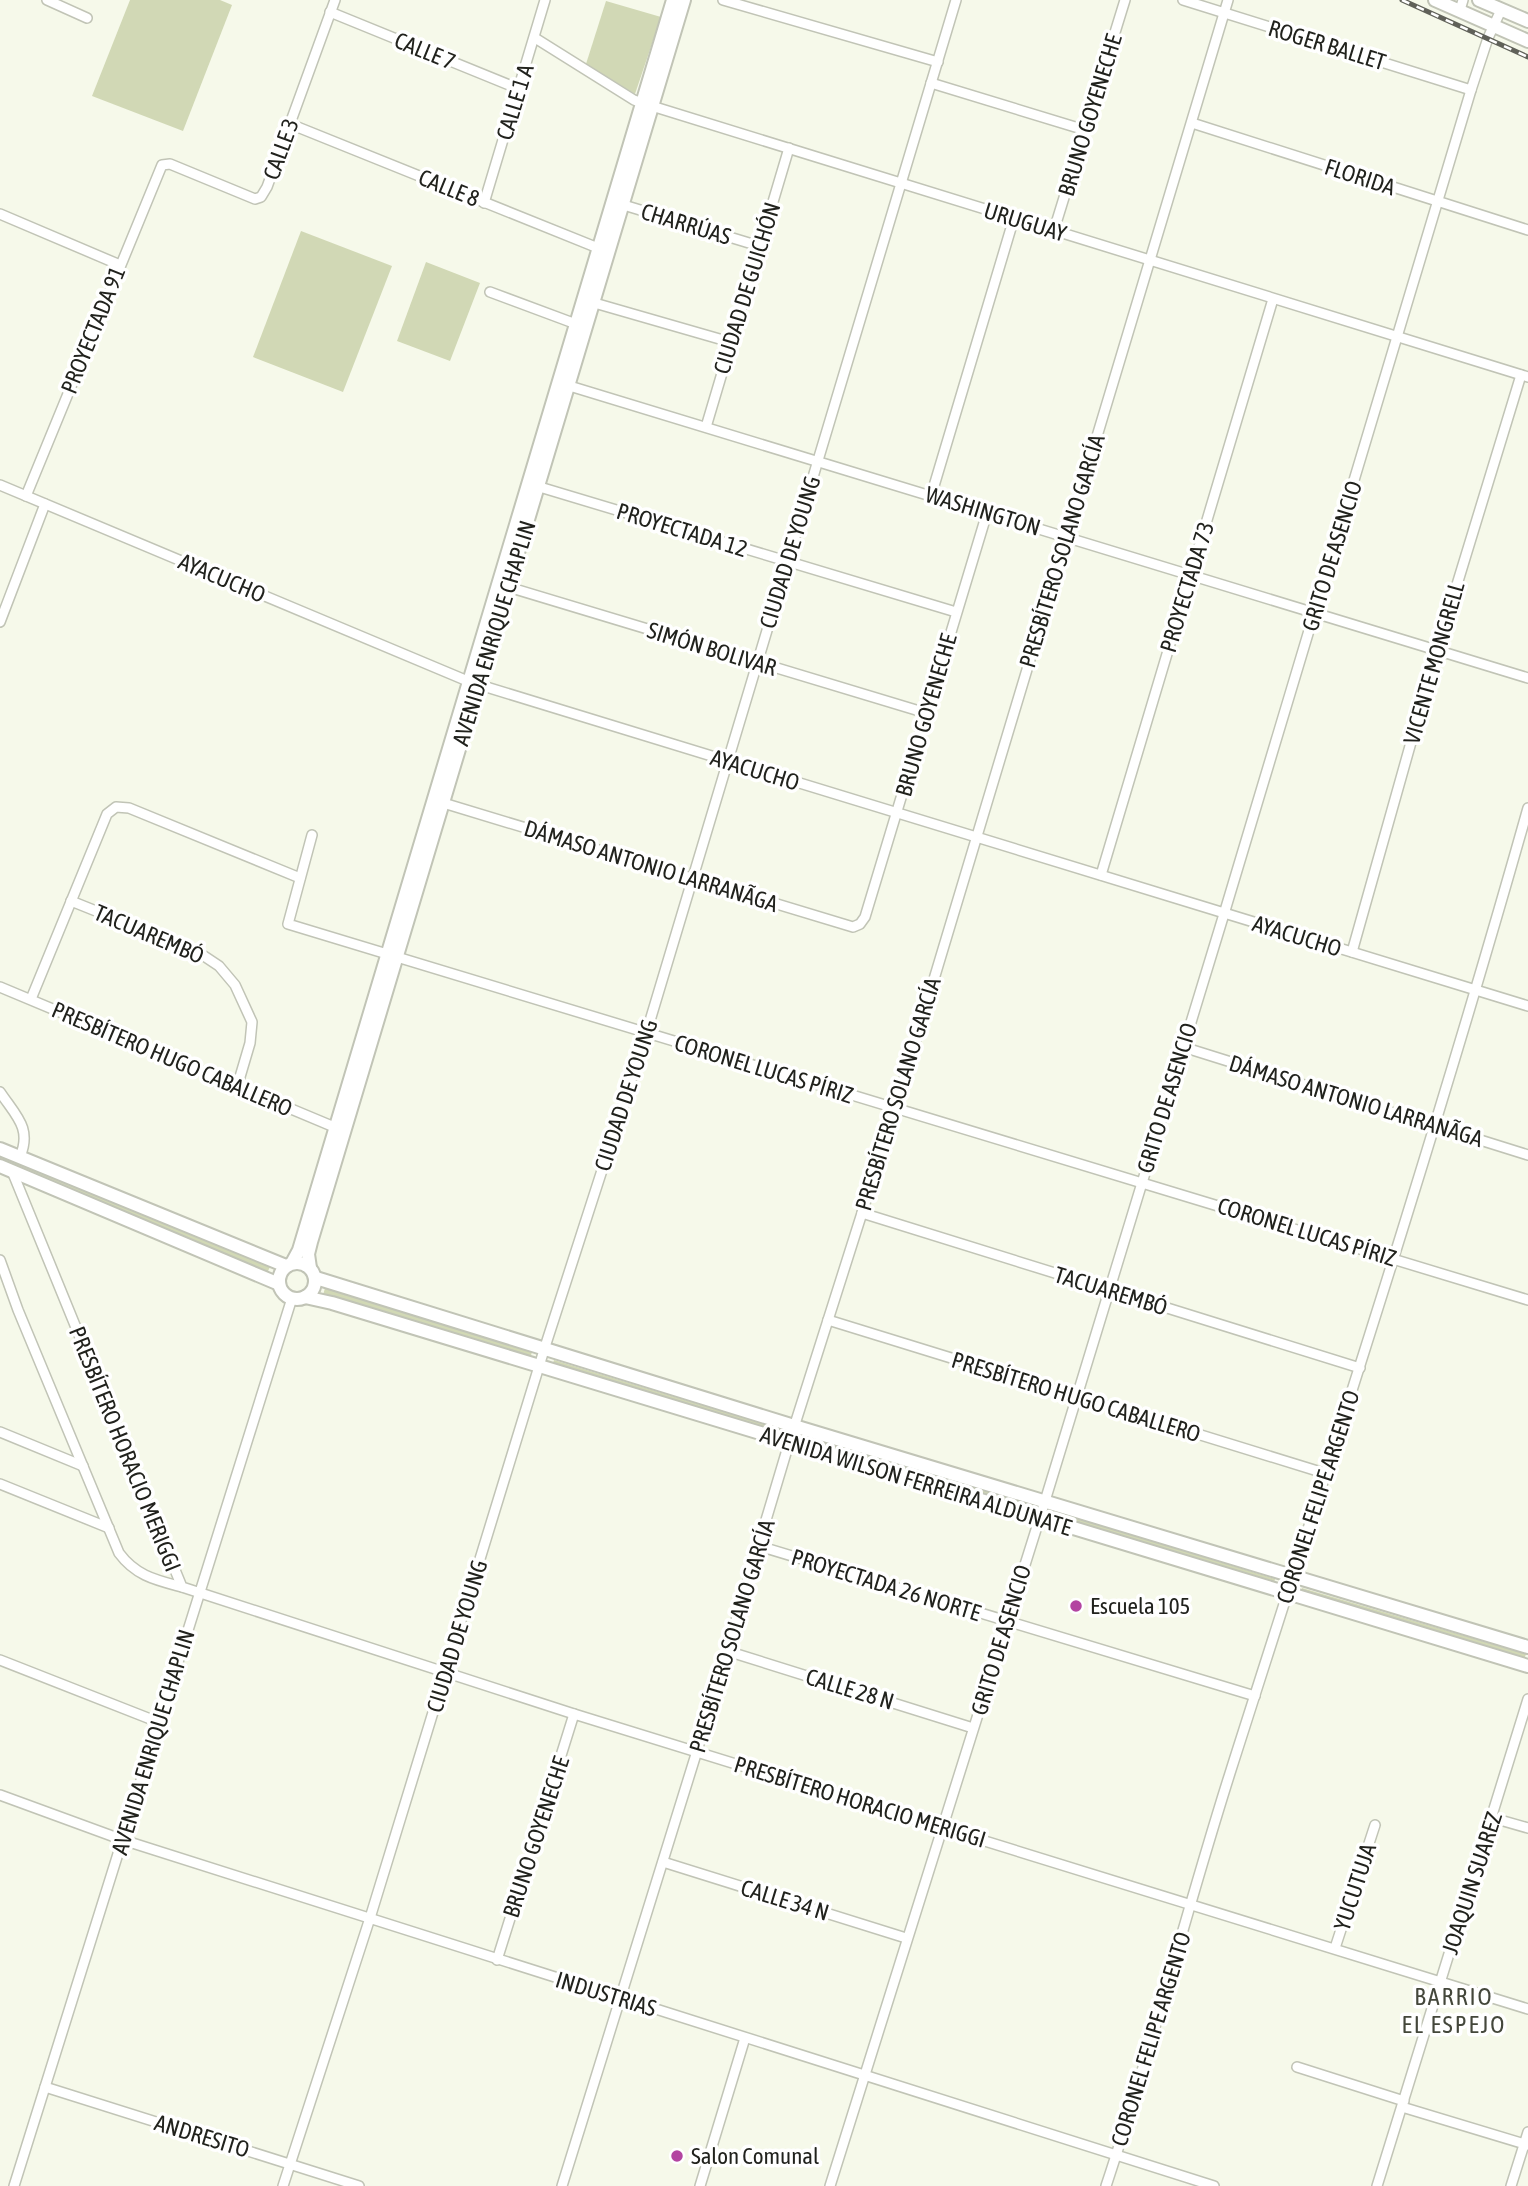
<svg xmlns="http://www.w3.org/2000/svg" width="1528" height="2186" viewBox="0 0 1528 2186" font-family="'Asap Condensed',sans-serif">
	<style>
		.green { fill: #d1d8b5 }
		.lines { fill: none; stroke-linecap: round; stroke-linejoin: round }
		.street-casing { stroke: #c1c4b6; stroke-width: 12 }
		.secondary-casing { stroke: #c1c4b6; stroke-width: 16 }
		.street { stroke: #fff; stroke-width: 9 }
		.secondary { stroke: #fff; stroke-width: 12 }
		.rail-casing { stroke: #606159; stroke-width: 5 }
		.rail { stroke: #fff; stroke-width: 2.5; stroke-dasharray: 8; stroke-linecap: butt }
		.poi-dot { fill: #b344a1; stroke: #fff; stroke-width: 2.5 }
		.labels { text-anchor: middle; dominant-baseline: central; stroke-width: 7; stroke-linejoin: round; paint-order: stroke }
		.street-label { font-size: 23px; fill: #21221d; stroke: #fff }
		.poi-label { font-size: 23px; fill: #21221d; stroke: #fff; text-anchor: start }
		.neighbourhood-label { font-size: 24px; letter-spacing: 2px; fill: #44473b; stroke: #fff }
	</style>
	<rect width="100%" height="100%" fill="#f6f9ea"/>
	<!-- green -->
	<g class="green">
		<polygon points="130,0 220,0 232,5 183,131 92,96"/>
		<polygon points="606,1 661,17 635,94 586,64"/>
		<polygon points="301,231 392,266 343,392 253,357"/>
		<polygon points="426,262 480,283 450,361 397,341"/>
		<polygon points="0,1155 270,1267 267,1273 0,1162"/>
		<polygon points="325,1288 532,1352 530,1359 323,1295"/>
		<polygon points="554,1360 783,1430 781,1436 552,1366"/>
		<polygon points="804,1436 1027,1502 1025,1509 802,1442"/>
		<polygon points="1054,1511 1275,1579 1273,1586 1052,1517"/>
		<polygon points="1302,1588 1526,1654 1524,1660 1300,1594"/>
	</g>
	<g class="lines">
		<defs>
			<g id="street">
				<polyline points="47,0 87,18"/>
				<polyline points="723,0 938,62"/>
				<polyline points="1183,0 1471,90"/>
				<polyline points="1460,10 1463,0"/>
				<polyline points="330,12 519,89"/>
				<polyline points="535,38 634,100 642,103 1528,377"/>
				<polyline points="931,83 1085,130"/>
				<polyline points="1192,123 1528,230"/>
				<polyline points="290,124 603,250"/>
				<polyline points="484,203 545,0"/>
				<polyline points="617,203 759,246"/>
				<polyline points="0,214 120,265"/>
				<polyline points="1054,230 1125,0"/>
				<polyline points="490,292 576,324"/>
				<polyline points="591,302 730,342"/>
				<polyline points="563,384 1528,678"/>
				<polyline points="706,427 789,148"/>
				<polyline points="0,485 470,682 1528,1006"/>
				<polyline points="533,485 956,612"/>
				<polyline points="26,496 162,165 170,164 255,199 261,197 267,187 335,0"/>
				<polyline points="931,496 1014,218"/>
				<polyline points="505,586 926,713"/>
				<polyline points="0,622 45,504"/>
				<polyline points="440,802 853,927 860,924 865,917 987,513"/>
				<polyline points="312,835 288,924 1528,1300"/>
				<polyline points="1101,875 1273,299"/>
				<polyline points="71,901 198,952 219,966 235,985 252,1022 250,1043 237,1087"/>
				<polyline points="1352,952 1437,650 1521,375"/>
				<polyline points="0,987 339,1129"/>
				<polyline points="31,999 107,814 116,807 129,808 300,878"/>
				<polyline points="1183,1047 1528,1155"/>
				<path d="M0,1092c16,24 32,36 20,65"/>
				<polyline points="12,1171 182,1587 574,1714 1528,2009"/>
				<polyline points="862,1213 1360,1368"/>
				<path d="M0,1260l18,50 101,243c17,23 37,27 63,34"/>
				<polyline points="828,1320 1324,1473"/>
				<polyline points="0,1432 83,1466"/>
				<polyline points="0,1484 109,1528"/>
				<polyline points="759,1546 1255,1696"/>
				<polyline points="727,1651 973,1728"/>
				<polyline points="0,1660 158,1722"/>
				<polyline points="0,1795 123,1840 1214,2186"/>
				<polyline points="1493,1818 1528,1828"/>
				<polyline points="663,1862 906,1938"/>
				<polyline points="1335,1948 1375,1825"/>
				<polyline points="497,1960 574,1714"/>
				<polyline points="1297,2067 1404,2101"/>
				<polyline points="45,2087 359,2186"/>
				<polyline points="1402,2107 1528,2145"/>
				<polyline points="14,2186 292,1298"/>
				<polyline points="283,2186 370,1918 544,1350 646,1034 956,0"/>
				<polyline points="562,2186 697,1751 789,1443 895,1109 1228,0"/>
				<polyline points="700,2186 745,2038"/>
				<polyline points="830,2186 1045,1501 1224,914 1471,90 1488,38 1501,10"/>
				<path d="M1106,2186c46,-138 81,-278 125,-416 102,-320 206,-639 297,-962"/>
				<polyline points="1377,2186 1528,1699"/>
				<polyline points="1511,2186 1528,2132"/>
			</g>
			<g id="secondary">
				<polyline points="1435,0 1528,41"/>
				<polyline points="1479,0 1528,21"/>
				<polyline points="0,1149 286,1266"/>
				<polyline points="0,1166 279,1284"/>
				<circle cx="297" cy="1281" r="18"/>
				<polyline points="292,1263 299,1250 673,0"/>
				<polyline points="310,1268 308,1254 311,1242 684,0"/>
				<polyline points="316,1278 794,1426 1528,1647"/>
				<polyline points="305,1297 332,1303 1528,1666"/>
			</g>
		</defs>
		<!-- street casing -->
		<use href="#street" class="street-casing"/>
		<!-- secondary casing -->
		<use href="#secondary" class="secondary-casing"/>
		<!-- street -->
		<use href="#street" class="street"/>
		<!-- secondary -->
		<use href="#secondary" class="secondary"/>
		<defs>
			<polyline id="rail" points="1402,0 1528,57"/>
		</defs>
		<!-- rail casing -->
		<use href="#rail" class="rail-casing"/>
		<!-- rail -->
		<use href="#rail" class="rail"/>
	</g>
	<!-- markers -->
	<g class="poi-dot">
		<circle cx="1076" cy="1606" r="7"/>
		<circle cx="677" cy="2156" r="7"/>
	</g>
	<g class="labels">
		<!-- street labels -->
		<g class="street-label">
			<text transform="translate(1327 45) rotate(17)">ROGER BALLET</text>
			<text transform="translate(425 51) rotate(22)">CALLE 7</text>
			<text transform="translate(515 102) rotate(-73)">CALLE 1 A</text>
			<text transform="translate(1090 115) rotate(-73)">BRUNO GOYENECHE</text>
			<text transform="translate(281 149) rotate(-70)">CALLE 3</text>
			<text transform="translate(1360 177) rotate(18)">FLORIDA</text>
			<text transform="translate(449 188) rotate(22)">CALLE 8</text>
			<text transform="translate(1025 222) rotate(17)">URUGUAY</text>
			<text transform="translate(686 224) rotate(17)">CHARRÚAS</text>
			<text transform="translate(747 288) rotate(-73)">CIUDAD DE GUICHÓN</text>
			<text transform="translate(93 330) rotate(-68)">PROYECTADA 91</text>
			<text transform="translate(983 511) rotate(17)">WASHINGTON</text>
			<text transform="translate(682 530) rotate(17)">PROYECTADA 12</text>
			<text transform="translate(1062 551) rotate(-73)">PRESBÍTERO SOLANO GARCÍA</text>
			<text transform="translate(790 552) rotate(-73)">CIUDAD DE YOUNG</text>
			<text transform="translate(1332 556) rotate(-73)">GRITO DE ASENCIO</text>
			<text transform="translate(222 578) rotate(23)">AYACUCHO</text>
			<text transform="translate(1187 587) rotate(-73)">PROYECTADA 73</text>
			<text transform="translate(494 633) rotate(-73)">AVENIDA ENRIQUE CHAPLIN</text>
			<text transform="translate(712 649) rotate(17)">SIMÓN BOLIVAR</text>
			<text transform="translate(1434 663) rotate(-74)">VICENTE MONGRELL</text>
			<text transform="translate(926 715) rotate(-74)">BRUNO GOYENECHE</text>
			<text transform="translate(755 770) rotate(17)">AYACUCHO</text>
			<text transform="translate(651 866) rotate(17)">DÁMASO ANTONIO LARRANÃGA</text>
			<text transform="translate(149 934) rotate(23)">TACUAREMBÓ</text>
			<text transform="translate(1297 936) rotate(17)">AYACUCHO</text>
			<text transform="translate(172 1059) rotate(23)">PRESBÍTERO HUGO CABALLERO</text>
			<text transform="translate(764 1069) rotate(17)">CORONEL LUCAS PÍRIZ</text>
			<text transform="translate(898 1094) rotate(-73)">PRESBÍTERO SOLANO GARCÍA</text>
			<text transform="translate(626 1095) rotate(-72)">CIUDAD DE YOUNG</text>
			<text transform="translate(1167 1098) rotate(-73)">GRITO DE ASENCIO</text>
			<text transform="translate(1356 1101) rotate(17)">DÁMASO ANTONIO LARRANÃGA</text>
			<text transform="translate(1307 1232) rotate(17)">CORONEL LUCAS PÍRIZ</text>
			<text transform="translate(1111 1291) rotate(17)">TACUAREMBÓ</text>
			<text transform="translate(1076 1397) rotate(17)">PRESBÍTERO HUGO CABALLERO</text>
			<text transform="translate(125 1449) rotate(68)">PRESBÍTERO HORACIO MERIGGI</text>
			<text transform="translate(916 1481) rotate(17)">AVENIDA WILSON FERREIRA ALDUNATE</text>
			<text transform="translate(1318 1497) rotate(-72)">CORONEL FELIPE ARGENTO</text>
			<text transform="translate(886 1585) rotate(17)">PROYECTADA 26 NORTE</text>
			<text transform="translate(457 1636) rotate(-73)">CIUDAD DE YOUNG</text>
			<text transform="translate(732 1636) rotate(-73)">PRESBÍTERO SOLANO GARCÍA</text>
			<text transform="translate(1001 1640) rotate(-73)">GRITO DE ASENCIO</text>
			<text transform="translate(850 1689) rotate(17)">CALLE 28 N</text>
			<text transform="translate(153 1742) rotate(-73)">AVENIDA ENRIQUE CHAPLIN</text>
			<text transform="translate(860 1802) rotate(17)">PRESBÍTERO HORACIO MERIGGI</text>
			<text transform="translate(536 1837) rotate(-72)">BRUNO GOYENECHE</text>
			<text transform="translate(1472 1883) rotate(-72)">JOAQUIN SUAREZ</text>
			<text transform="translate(1355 1887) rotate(-72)">YUCUTUJA</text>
			<text transform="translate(785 1900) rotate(17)">CALLE 34 N</text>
			<text transform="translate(606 1994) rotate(17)">INDUSTRIAS</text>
			<text transform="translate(1151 2039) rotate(-73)">CORONEL FELIPE ARGENTO</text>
			<text transform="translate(202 2136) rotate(17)">ANDRESITO</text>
		</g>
		<!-- poi labels -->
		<g class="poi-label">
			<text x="1090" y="1606">Escuela 105</text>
			<text x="691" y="2156">Salon Comunal</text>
		</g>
		<!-- neighbourhood labels -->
		<g class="neighbourhood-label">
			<text x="1454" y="1996">BARRIO<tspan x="1454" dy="28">EL ESPEJO</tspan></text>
		</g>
	</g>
</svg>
